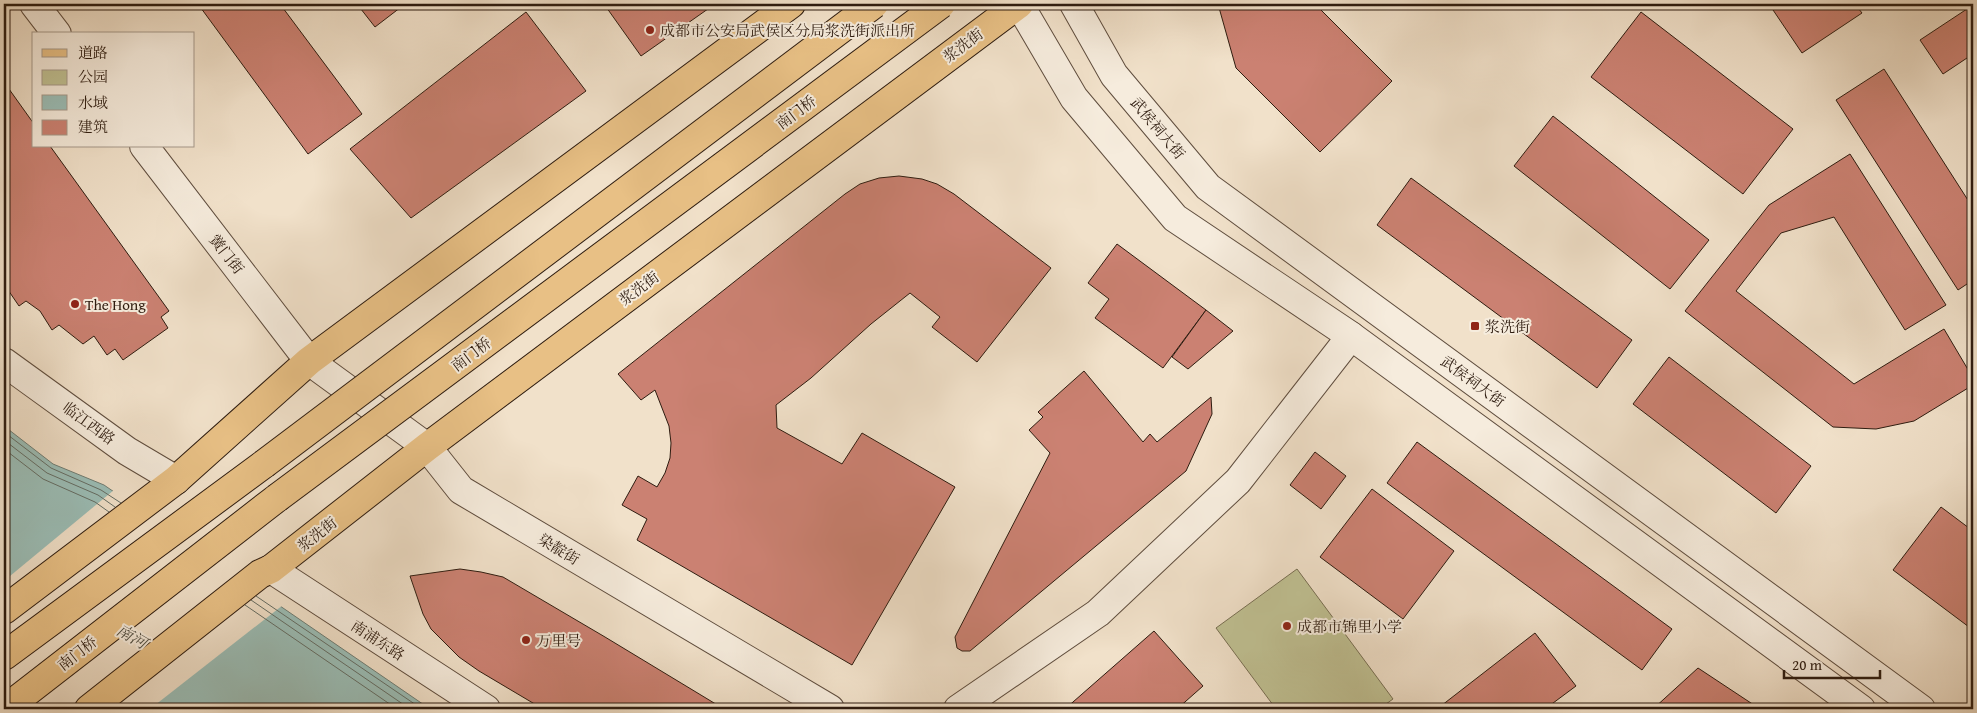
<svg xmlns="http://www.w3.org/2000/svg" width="1977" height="713" viewBox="0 0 1977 713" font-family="'Gentium Book Plus','Noto Serif SC',serif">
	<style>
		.green { fill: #c0c193; stroke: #776e52 }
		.water { fill: #9bbeb7; stroke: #6f7d74 }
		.pier { fill: #f1e1ca }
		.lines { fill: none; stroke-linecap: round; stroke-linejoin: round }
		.shore { stroke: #646d64; stroke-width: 1 }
		.building { fill: #cb8172; stroke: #2e1c10 }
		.minor-casing { stroke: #5f4d3e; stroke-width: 30 }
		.major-casing { stroke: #2e1c10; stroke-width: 30 }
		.minor { stroke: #f6ecdd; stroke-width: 28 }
		.major { stroke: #e8c085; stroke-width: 28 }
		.major-bridge-casing { stroke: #2e1c10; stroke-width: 30; stroke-linecap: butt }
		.major-bridge { stroke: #e8c085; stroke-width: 28 }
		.poi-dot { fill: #8f2418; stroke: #f6ecdd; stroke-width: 2 }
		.labels { text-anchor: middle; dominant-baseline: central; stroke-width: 4; stroke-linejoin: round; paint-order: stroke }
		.poi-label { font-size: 15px; fill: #2e1c10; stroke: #f6ecdd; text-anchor: start }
		.street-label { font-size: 15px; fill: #2e1c10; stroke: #f6ecdd }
		.water-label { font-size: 16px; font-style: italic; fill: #4f4d42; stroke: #f6ecdd }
	</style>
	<rect width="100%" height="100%" fill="#f1e1ca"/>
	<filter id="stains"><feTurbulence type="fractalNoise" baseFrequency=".004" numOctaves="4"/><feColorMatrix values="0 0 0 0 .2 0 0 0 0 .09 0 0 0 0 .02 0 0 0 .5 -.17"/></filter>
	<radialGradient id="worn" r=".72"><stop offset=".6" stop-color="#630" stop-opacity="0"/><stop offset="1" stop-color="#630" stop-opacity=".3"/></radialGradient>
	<!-- green -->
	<polygon class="green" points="1297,569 1393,699 1379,709 1276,709 1216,628"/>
	<!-- water -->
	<polygon class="water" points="4,426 53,464 104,485 430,709 27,709 4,695"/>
	<!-- pier -->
	<polygon class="pier" points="114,490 283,605 150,709 23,709 4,698 4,581"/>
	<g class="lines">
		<!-- shore -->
		<g class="shore">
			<polyline points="4,432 51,468 101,490 121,503"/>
			<polyline points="4,440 47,473 98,495 115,507"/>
			<polyline points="4,449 43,479 95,502 109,512"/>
			<polyline points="256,596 422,709"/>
			<polyline points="251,600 410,709"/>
			<polyline points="245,605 397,709"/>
		</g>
	</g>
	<!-- building -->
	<g class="building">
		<polygon points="198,4 280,4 362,114 308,154"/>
		<polygon points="357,4 405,4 375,27"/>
		<polygon points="604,4 715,4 641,56"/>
		<polygon points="1218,4 1315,4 1392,81 1320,152 1236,68"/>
		<polygon points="1769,4 1855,4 1862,13 1802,53"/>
		<polygon points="1973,5 1973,54 1943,74 1920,40"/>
		<polygon points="526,12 586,91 411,218 350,149"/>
		<polygon points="1641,12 1793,129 1743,194 1591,77"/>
		<polygon points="1884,69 1973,208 1973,280 1958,290 1836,100"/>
		<polygon points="4,82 34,124 34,146 50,146 169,311 161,317 168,328 123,360 115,349 107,355 94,336 83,344 59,325 52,330 40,311 26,301 19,306 4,284"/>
		<polygon points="1553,116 1709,240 1670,289 1514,166"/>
		<polygon points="1850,154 1946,305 1905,330 1834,217 1781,233 1736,291 1854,384 1944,329 1973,378 1973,385 1914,421 1876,429 1833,427 1685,311 1769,205"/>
		<polygon points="899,176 922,179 937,184 954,194 1051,268 977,362 932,327 940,317 910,293 871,324 811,378 776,405 777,428 842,464 862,433 955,487 852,665 637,540 647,519 622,505 638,476 657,487 665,473 670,458 671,443 669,426 655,390 641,400 618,374 845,194 860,184 879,178"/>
		<polygon points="1411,178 1632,340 1597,388 1377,225"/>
		<polygon points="1117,244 1206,310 1163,368 1095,318 1109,299 1088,283"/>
		<polygon points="1206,310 1233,331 1188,369 1172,357"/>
		<polygon points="1669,357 1811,466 1776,513 1633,404"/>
		<polygon points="1084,371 1143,442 1150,434 1157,442 1211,397 1212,414 1186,471 970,651 962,651 957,648 955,637 1050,453 1029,430 1043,417 1038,412"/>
		<polygon points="1417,442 1672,629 1642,670 1387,483"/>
		<polygon points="1315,452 1346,476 1321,509 1290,485"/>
		<polygon points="1372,489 1454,551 1403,619 1320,557"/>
		<polygon points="1941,507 1973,531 1973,630 1893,570"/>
		<polygon points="460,569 481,572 503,577 605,637 724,709 543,709 479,671 459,657 431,629 423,614 410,576"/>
		<polygon points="1154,631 1203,686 1177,709 1065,709"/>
		<polygon points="1535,633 1576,686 1545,709 1437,709"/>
		<polygon points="1698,668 1760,709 1653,709"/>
	</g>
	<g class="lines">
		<defs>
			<g id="minor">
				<polyline points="34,4 57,34"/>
				<polyline points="1019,4 1074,98 1175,218 1351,336 1861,709"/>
				<polyline points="1074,4 1114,75 1208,187 1921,709"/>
				<polyline points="144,146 309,361 427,447 461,490 830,709"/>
				<polyline points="4,362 127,451 176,480"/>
				<polyline points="271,569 486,709"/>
				<polyline points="958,709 1098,613 1238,481 1351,336"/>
			</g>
			<g id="major">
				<polyline points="4,610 176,480 309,361 791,4"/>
				<polyline points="4,656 264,464"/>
				<polyline points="5,709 277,498"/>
				<polyline points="89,709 260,574 271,569 427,447 1019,4"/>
			</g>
		</defs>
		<!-- minor casing -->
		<use href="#minor" class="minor-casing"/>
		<!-- major casing -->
		<use href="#major" class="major-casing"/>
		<!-- minor -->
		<use href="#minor" class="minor"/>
		<!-- major -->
		<use href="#major" class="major"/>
		<defs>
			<g id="major-bridge">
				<polyline points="264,464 874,4"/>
				<polyline points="277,498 941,4"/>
			</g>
		</defs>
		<!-- major-bridge casing -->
		<use href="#major-bridge" class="major-bridge-casing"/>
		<!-- major-bridge -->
		<use href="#major-bridge" class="major-bridge"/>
	</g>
	<!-- markers -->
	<g class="poi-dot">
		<circle cx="650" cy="30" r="5"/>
		<circle cx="75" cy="304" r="5"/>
		<rect x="1470" y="321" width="10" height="10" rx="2.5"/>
		<circle cx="1287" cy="626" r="5"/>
		<circle cx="526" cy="640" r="5"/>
	</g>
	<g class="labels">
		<!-- poi labels -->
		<g class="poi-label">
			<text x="660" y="30">成都市公安局武侯区分局浆洗街派出所</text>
			<text x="85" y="304">The Hong</text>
			<text x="1485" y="326">浆洗街</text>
			<text x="1297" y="626">成都市锦里小学</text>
			<text x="536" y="640">万里号</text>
		</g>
		<!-- street labels -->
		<g class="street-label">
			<text transform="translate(963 45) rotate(-37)">浆洗街</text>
			<text transform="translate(796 112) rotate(-37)">南门桥</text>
			<text transform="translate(1158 128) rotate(50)">武侯祠大街</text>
			<text transform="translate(227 254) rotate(52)">黉门街</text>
			<text transform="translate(639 288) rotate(-37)">浆洗街</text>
			<text transform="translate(471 354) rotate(-37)">南门桥</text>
			<text transform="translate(1473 381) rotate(36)">武侯祠大街</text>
			<text transform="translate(89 423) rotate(36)">临江西路</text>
			<text transform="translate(317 534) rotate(-38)">浆洗街</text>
			<text transform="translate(559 549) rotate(31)">染靛街</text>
			<text transform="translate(378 640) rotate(33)">南浦东路</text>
			<text transform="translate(77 653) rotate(-38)">南门桥</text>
		</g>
		<!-- water labels -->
		<g class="water-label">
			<text transform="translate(132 636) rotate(30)">南河</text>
		</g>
	</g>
	<!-- margin -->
	<rect width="1977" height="713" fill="none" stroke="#f1e1ca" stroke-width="20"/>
	<rect x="5" y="5" width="1967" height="703" fill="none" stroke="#2e1c10" stroke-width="2.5"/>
	<rect x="10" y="10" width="1957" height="693" fill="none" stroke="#2e1c10"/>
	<!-- legend -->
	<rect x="32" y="32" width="162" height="115" fill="#f6ecdd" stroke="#a6998b"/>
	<rect x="42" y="49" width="25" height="8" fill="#e8c085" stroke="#a6998b"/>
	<text x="78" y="58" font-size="15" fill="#2e1c10">道路</text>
	<rect x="42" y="70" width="25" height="15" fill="#c0c193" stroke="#a6998b"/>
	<text x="78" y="82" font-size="15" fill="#2e1c10">公园</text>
	<rect x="42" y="95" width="25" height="15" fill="#9bbeb7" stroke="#a6998b"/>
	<text x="78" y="108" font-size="15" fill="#2e1c10">水域</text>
	<rect x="42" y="120" width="25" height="15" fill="#cb8172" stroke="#a6998b"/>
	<text x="78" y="132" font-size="15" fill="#2e1c10">建筑</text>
	<!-- scale -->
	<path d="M1784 670v8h96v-8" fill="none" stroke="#2e1c10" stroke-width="2.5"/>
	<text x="1792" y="670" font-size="15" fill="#2e1c10" stroke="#f6ecdd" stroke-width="4" paint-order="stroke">20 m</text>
	<rect width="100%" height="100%" filter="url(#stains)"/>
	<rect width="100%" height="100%" fill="url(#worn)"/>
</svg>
